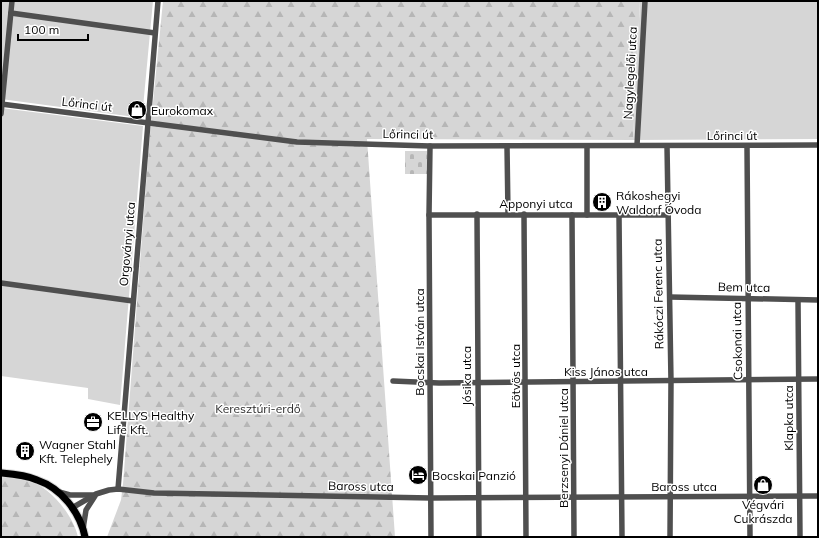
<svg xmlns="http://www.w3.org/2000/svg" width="819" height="538" viewBox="0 0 819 538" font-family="Mulish,sans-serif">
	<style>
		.forest { fill: url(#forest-firs) }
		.cemetery { fill: url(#cemetery-stones) }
		.garden { fill: #d6d6d6 }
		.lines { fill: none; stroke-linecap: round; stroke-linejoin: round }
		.major-casing { stroke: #dbdbdb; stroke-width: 9 }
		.minor { stroke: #4f4f4f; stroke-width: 5.5 }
		.major { stroke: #000; stroke-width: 7 }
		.labels { text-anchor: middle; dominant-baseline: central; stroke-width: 3; stroke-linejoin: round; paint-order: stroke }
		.street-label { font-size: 12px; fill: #000; stroke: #fff }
		.poi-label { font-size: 12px; fill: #000; stroke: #fff; text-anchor: start }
		.park-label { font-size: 12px; fill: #2d2d2d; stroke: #fff }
	</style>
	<defs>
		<pattern id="forest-firs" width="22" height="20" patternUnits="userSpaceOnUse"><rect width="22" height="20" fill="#d6d6d6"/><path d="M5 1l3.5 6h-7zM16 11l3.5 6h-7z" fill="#b6b6b6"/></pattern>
		<pattern id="cemetery-stones" width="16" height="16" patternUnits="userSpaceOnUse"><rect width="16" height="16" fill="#d6d6d6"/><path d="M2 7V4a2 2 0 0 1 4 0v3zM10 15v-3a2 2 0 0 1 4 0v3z" fill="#b6b6b6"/></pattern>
	</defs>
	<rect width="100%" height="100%" fill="#fff"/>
	<!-- forest -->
	<g class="forest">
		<polygon points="163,1 640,1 633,140 367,139 395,537 107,537 121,500 123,484 150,133"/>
		<path d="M1,476c8,1 17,1 25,3 23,7 47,35 52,58h-77z"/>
	</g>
	<!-- cemetery -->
	<rect class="cemetery" x="405" y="151" width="22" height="23"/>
	<!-- garden -->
	<g class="garden">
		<polygon points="1,1 153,1 142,118 1,99"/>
		<polygon points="640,1 818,1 818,139 633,140"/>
		<polygon points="1,108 143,126 120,405 88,399 88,388 1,376"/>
	</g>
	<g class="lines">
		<defs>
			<path id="major" d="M1,473c12,1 25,2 36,7 24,8 43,32 48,57"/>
		</defs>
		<!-- major casing -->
		<use href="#major" class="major-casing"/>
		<!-- minor -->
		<g class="minor">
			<polyline points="11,13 155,33"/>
			<polyline points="1,104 297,142 430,146 818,145"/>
			<polyline points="1,114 12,1"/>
			<polyline points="637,145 645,1"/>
			<polyline points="430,146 429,215 431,537"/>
			<polyline points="507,146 508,214"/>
			<polyline points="667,146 671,381 670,537"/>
			<polyline points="747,146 750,537"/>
			<polyline points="477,214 479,537"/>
			<polyline points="524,214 526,537"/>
			<polyline points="429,215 668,215"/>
			<polyline points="572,215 574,537"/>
			<polyline points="587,215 587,146"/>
			<polyline points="619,215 622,537"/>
			<polyline points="1,283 133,301"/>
			<polyline points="670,297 818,300"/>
			<polyline points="798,300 800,537"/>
			<polyline points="393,381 439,383 818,379"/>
			<polyline points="118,489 158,1"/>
			<polyline points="59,492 70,495 92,495"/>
			<polyline points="72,508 96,494 109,490 118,489 154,493 431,498 818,496"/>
			<polyline points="83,529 86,510 95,496"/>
		</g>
		<!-- major -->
		<use href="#major" class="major"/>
	</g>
	<!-- icons -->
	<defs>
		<symbol id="shop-disc" viewBox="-11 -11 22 22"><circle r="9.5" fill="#000" stroke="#fff"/><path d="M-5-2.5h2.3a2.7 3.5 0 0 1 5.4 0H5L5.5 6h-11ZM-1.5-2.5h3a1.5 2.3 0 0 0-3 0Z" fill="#fff"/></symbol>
		<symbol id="building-disc" viewBox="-11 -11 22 22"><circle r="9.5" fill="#000" stroke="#fff"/><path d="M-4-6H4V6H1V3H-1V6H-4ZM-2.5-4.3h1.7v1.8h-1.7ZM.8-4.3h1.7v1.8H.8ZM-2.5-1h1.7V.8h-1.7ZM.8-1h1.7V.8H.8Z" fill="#fff"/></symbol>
		<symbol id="office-disc" viewBox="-11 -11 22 22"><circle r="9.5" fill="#000" stroke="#fff"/><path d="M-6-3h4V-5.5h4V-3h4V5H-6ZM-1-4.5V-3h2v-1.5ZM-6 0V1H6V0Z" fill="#fff"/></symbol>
		<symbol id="hotel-disc" viewBox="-11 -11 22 22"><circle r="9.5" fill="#000" stroke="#fff"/><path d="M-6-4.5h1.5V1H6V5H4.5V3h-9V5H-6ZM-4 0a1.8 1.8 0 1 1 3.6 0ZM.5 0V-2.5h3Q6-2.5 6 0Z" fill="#fff"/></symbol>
	</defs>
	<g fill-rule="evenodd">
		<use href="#shop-disc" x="126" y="99" width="22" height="22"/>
		<use href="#building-disc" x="591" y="191" width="22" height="22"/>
		<use href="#office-disc" x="82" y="411" width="22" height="22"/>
		<use href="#building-disc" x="14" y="440" width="22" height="22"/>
		<use href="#hotel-disc" x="407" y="464" width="22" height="22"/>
		<use href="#shop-disc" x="752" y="474" width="22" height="22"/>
	</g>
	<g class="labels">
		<!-- street labels -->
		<g class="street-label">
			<text transform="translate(630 73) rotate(-87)">Nagylegelői utca</text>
			<text transform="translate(87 104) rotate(7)">Lőrinci út</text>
			<text transform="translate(408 134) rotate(1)">Lőrinci út</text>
			<text x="732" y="135">Lőrinci út</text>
			<text x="536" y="203">Apponyi utca</text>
			<text transform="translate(127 244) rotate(-85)">Orgoványi utca</text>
			<text transform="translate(744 287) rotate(1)">Bem utca</text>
			<text transform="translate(658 294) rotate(-91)">Rákóczi Ferenc utca</text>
			<text transform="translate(737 341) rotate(-91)">Csokonai utca</text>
			<text transform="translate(419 342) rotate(-90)">Bocskai István utca</text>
			<text x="606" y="371">Kiss János utca</text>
			<text transform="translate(466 376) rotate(-90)">Jósika utca</text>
			<text transform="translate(515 376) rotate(-90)">Eötvös utca</text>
			<text transform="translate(788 418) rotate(-90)">Klapka utca</text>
			<text transform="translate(563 448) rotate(-90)">Berzsenyi Dániel utca</text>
			<text transform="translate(361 486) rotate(1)">Baross utca</text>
			<text x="684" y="486">Baross utca</text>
		</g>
		<!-- poi labels -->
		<g class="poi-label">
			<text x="151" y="110">Eurokomax</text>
			<text x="616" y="195">Rákoshegyi<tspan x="616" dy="14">Waldorf Óvoda</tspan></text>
			<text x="107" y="415">KELLYS Healthy<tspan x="107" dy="14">Life Kft.</tspan></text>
			<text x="39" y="444">Wagner Stahl<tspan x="39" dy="14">Kft. Telephely</tspan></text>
			<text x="432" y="475">Bocskai Panzió</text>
			<text x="763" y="504" text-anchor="middle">Végvári<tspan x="763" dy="14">Cukrászda</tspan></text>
		</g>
		<!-- park labels -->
		<g class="park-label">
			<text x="258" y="408">Keresztúri-erdő</text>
		</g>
	</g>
	<!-- border -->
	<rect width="819" height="538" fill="none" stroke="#000000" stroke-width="4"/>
	<!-- scale -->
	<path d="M18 34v6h70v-6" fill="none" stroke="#000000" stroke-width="2"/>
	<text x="24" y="34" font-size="12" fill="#000000" stroke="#ffffff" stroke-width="3" paint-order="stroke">100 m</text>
</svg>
